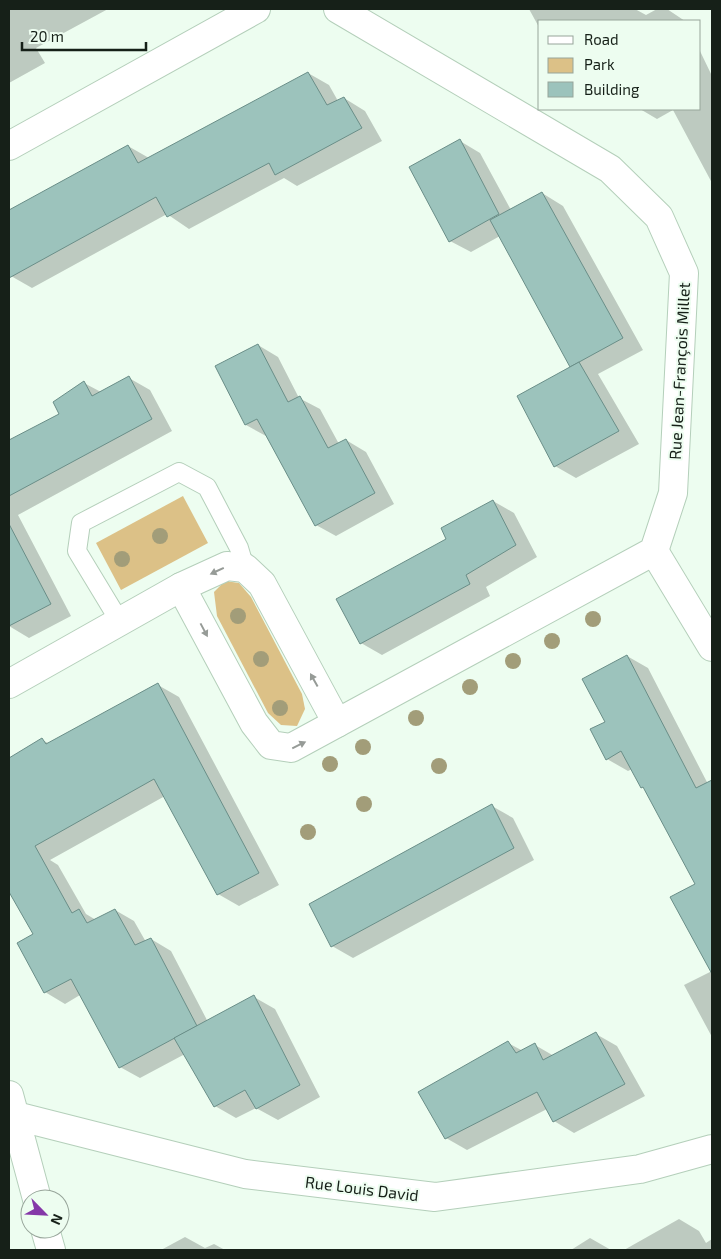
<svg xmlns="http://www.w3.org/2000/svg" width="721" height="1259" viewBox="0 0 721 1259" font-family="'Exo 2',sans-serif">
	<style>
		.green { fill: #dcc187 }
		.shadow { fill: #0003 }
		.building { fill: #9cc3bc; stroke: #6a8e88 }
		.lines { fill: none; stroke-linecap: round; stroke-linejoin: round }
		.lane-casing { stroke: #b4cfba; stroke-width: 20 }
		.street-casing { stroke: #b4cfba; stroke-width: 30 }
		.lane { stroke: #fff; stroke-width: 18 }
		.street { stroke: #fff; stroke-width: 28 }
		.tree { fill: #a29d79 }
		.oneway { fill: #969b97 }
		.labels { text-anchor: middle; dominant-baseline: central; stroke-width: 4; stroke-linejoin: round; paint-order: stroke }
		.street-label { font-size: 16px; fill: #162018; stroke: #edfdf0 }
	</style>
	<rect width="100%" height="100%" fill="#edfdf0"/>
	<!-- green -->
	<g class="green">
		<polygon points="183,496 208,543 121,590 96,543"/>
		<polygon points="225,581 239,583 251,597 302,694 305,709 297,726 281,725 268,713 217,616 214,592"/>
	</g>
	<!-- shadow -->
	<g class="shadow">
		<polygon points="9,9 108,9 36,48 45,63 9,83"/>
		<polygon points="529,9 635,9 646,15 657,9 667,9 685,21 540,21 540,29"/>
		<polygon points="700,51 712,76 712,183 673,110 657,119 640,109 700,109"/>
		<polygon points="308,73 329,85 338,101 344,98 365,111 382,141 297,186 284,178 189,229 167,214 32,288 11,276 9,272 9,211 128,146 149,158"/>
		<polygon points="460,141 480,153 511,210 542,193 563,206 643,350 598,374 639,444 576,478 555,466 572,367 500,236 471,252 450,241"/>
		<polygon points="258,345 278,357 299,398 320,409 339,444 346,440 366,452 394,504 336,536 316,525 266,436 246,425 216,367"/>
		<polygon points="129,378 150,390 172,431 18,515 71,616 29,638 9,626 9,441 60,414 84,383 101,392"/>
		<polygon points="493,501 514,513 537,557 486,587 490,596 382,655 361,643 448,539"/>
		<polygon points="627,656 648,668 709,786 712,788 712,1037 684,985 712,971 696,884 645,789 632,769 628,771 607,759 607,723"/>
		<polygon points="158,685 179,697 279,885 239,906 218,894 165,796 50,860 58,865 86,914 96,920 115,910 134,921 146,942 151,939 171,951 208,1022 254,997 275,1009 320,1097 278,1120 256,1108 236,1118 215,1106 185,1054 140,1078 120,1067 80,995 65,1004 45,992 35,935 9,889 9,870 18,864 9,857 9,759 42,740 50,744"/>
		<polygon points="492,806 513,818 534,860 353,958 332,946"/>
		<polygon points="596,1034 617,1046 645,1096 574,1133 554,1121 547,1109 467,1150 446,1138 508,1043 523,1051 535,1045 554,1056"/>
		<polygon points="679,1219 699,1231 706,1243 712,1239 712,1250 624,1250"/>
		<polygon points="185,1237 205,1248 214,1244 225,1250 161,1250"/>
		<polygon points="590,1238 611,1250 571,1250"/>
	</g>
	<!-- building -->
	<g class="building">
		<polygon points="308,72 327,105 344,97 362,128 275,175 269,163 167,217 156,197 9,278 9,210 128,145 138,163"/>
		<polygon points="460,139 499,214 449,242 409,167"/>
		<polygon points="542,192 623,338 570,367 490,220"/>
		<polygon points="258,344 288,402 300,396 328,448 346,439 375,493 315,526 257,419 245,425 215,366"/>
		<polygon points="579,362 619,431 554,467 517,396"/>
		<polygon points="129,376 152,419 9,496 9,440 59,414 53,402 84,381 92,396"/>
		<polygon points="493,500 516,545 466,575 470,584 360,644 336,599 446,539 441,528"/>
		<polygon points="9,524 51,604 9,626"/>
		<polygon points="627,655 696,788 712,780 712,974 670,897 695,884 643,787 641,788 621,751 606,760 590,729 605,722 582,679"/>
		<polygon points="158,683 259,873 217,895 154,779 35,846 72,913 79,909 87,923 115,909 135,945 151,938 197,1026 119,1068 71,979 44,993 17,943 33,934 9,892 9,758 42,738 46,744"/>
		<polygon points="492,804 514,848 331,947 309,904"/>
		<polygon points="254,995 300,1085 256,1109 245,1090 214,1107 174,1038"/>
		<polygon points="596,1032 625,1084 553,1122 537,1092 445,1139 418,1092 508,1041 516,1053 535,1043 543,1060"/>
	</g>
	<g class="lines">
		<defs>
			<polyline id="lane" points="120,622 77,551 81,523 179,472 207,487 239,548 245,568"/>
			<g id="street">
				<polyline points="9,146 256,9"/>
				<polyline points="654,551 712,647"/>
				<polyline points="181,587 254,723 271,745 291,748 654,551 673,493 684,273 659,217 610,169 338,9"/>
				<polyline points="9,684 181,587 227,566 245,568 262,584 337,723"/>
				<polyline points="9,1095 37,1199"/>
				<polyline points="16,1116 245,1174 435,1197 640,1169 712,1149"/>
				<polyline points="45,1229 51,1250"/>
			</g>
		</defs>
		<!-- lane casing -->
		<use href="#lane" class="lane-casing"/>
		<!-- street casing -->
		<use href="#street" class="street-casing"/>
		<!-- lane -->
		<use href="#lane" class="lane"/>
		<!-- street -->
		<use href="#street" class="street"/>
	</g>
	<!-- trees -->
	<g class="tree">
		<circle cx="160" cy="536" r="8"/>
		<circle cx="122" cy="559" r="8"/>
		<circle cx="238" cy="616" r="8"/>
		<circle cx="593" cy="619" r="8"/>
		<circle cx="552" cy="641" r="8"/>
		<circle cx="261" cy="659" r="8"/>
		<circle cx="513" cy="661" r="8"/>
		<circle cx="470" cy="687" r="8"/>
		<circle cx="280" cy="708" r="8"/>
		<circle cx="416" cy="718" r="8"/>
		<circle cx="363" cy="747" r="8"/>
		<circle cx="330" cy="764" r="8"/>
		<circle cx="439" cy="766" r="8"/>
		<circle cx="364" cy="804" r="8"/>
		<circle cx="308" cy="832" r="8"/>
	</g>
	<!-- one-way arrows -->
	<defs><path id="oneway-solid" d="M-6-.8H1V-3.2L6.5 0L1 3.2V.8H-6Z" transform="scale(1.25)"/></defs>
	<g class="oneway">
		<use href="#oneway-solid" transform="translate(217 571) rotate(155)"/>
		<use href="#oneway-solid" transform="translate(204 630) rotate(62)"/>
		<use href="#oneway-solid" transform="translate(314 680) rotate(-119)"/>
		<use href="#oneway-solid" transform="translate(299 745) rotate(-26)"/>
	</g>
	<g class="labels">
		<!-- street labels -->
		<g class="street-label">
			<text transform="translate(679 371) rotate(-87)">Rue Jean-François Millet</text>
			<text transform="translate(362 1188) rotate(7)">Rue Louis David</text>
		</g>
	</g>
	<!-- border -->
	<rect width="721" height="1259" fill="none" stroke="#162018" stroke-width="20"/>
	<!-- legend -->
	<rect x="538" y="20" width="162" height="90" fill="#edfdf0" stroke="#97a59a"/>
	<rect x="548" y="36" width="25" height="8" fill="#ffffff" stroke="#97a59a"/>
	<text x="584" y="45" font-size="15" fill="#162018">Road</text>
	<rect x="548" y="58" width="25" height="15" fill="#dcc187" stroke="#97a59a"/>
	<text x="584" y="70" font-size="15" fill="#162018">Park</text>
	<rect x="548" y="82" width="25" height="15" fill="#9cc3bc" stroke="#97a59a"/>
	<text x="584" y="95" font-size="15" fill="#162018">Building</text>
	<!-- north arrow -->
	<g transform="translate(45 1214) rotate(114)"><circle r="24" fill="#edfdf0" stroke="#97a59a"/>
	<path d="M0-4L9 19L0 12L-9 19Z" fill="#8537a8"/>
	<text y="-8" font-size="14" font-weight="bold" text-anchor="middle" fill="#162018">N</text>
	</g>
	<!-- scale -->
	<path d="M22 42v8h124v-8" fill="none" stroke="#162018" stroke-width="2.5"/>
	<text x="30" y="42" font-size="15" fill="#162018" stroke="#edfdf0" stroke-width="4" paint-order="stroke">20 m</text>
</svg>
